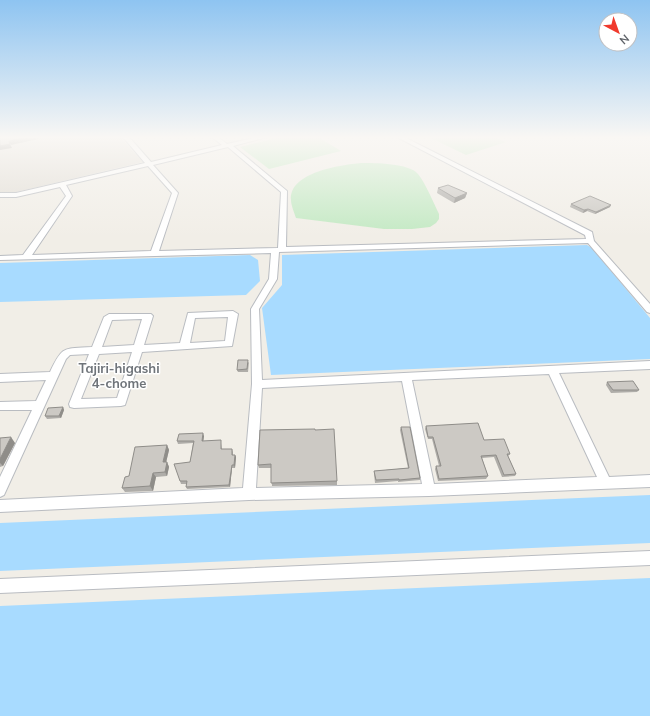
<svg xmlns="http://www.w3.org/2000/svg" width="650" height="716" viewBox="0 0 650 716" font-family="Mulish,sans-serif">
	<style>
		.education { fill: #e1ddd5 }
		.green { fill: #c3e9c3 }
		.water { fill: #a8dbff }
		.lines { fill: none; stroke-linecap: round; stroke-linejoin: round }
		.minor-casing { stroke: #b9bcc1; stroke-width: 2 }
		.minor { fill: #fff; fill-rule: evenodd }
		.wall { fill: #afada9 }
		.shaded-wall { fill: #8f8d89 }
		.building { fill: #ccc9c4; stroke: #8f8d89 }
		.labels { text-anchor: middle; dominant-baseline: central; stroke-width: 3; stroke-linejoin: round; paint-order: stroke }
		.neighbourhood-label { font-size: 13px; font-weight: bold; fill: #6f747a; stroke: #fff }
	</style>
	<rect width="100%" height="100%" fill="#f1eee7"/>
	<!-- education -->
	<polygon class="education" points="0,137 120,137 143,162 16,192 0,193"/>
	<!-- green -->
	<g class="green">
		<polygon points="281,137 318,137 341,151 269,169 240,147"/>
		<polygon points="429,137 493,137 506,142 466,155"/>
		<path d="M361,163c14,0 48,0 57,11 8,10 15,28 21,40v5l-3,4 -6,4 -18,2h-28l-88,-11c-2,-6 -5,-13 -5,-18 -2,-28 50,-35 70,-37z"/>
	</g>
	<!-- water -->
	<g class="water">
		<polygon points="587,245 592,248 650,318 650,359 271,375 262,308 282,285 282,255"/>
		<polygon points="250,255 258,260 260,281 246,295 0,302 0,263"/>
		<polygon points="650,495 650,543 0,571 0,523"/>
		<polygon points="650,578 650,716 0,716 0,606"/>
	</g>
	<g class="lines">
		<defs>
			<g id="minor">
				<path d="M123,137h6l22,25 71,-17 -10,-8h6l9,7 31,-7h9l-34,9 54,45 -1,56 300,-8 -1,-4 -188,-98h7l188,95 2,9 56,63v9l-3,-1 -59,-69 -309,9 -2,27 -18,30 3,71 388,-19v8l-91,4 50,104 41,-2v12l-221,9 -180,4 -249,12v-12l243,-12 9,-104 -1,-75 18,-30 2,-26 -271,7v-4l23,-1 43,-59 -6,-9 -44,10h-16v-4h16l129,-30zM228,147l53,45 -3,56 -119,3 19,-58 -25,-28zM148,166l24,27 -21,58 -119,4 40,-59 -6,-11zM549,374l48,103 -163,7 -22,-104zM402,381l20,103 -166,4 6,-100z"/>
				<path d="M233,311l5,3 -6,32 -90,6 -16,50 -1,3 -4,1 -47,2 -4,-1 -1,-3 20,-50 -19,1 -4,4 -62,136 -4,2v-20l32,-67h-32v-8l36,-1 10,-21 -46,2v-8l50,-2c13,-27 13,-23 42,-25l12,-30 5,-3h42l2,2 -9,29 36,-2 8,-30zM228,317l-3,24 -35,2 5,-25zM142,319l-8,26 -32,2 10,-27zM132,352l-15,46 -36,1 18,-45z"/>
				<polygon points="650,551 650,565 0,593 0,579"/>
			</g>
		</defs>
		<!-- minor casing -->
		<use href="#minor" class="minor-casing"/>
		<!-- minor -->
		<use href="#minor" class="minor"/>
	</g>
	<!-- wall -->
	<g class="wall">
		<polygon points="438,188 467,193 465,198 454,203 437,193"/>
		<polygon points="571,204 610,207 595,214 587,211 583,213 570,207"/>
		<polygon points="249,362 248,372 238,372 237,370"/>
		<polygon points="607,382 639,390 637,392 611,393 606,385"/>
		<polygon points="63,407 64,410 61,418 47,419 45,416"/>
		<polygon points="426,426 484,440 510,454 508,456 516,474 515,476 502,477 494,457 482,458 488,476 486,479 438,481 435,469 436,466 439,466 432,439 428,439 425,429"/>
		<polygon points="401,427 420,478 420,480 398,482 398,481 375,483 374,474 374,471 408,468 400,430"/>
		<polygon points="315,430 337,481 337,485 272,486 271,468 259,468 258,465"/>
		<polygon points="204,436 203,441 221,443 222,449 232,449 233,452 233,455 235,455 236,457 235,468 232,468 230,487 187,489 186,487 187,484 181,484 180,481 190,462 193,443 178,444 177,441"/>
		<polygon points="0,438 15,443 3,466 0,467"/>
		<polygon points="167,445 169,450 166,462 167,462 169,467 167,476 156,477 153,491 125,492 122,488"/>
	</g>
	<!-- shaded-wall -->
	<g class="shaded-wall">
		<polygon points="28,137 47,137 11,145 9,141"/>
		<polygon points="10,144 12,148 0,150 0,146"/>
		<polygon points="467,193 465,198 454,203 455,198"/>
		<polygon points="611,205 610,207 595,214 596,212"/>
		<polygon points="588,209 587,211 583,213 584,210"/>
		<polygon points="63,407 64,410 61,418 59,416"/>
		<polygon points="203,433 204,436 203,444 202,441"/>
		<polygon points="11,437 15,443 3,466 0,463 0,459"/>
		<polygon points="167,445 169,450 165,467 163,462"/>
		<polygon points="235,455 236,457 235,468 234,465"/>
		<polygon points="167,462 169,467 167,476 165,472"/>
		<polygon points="232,465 232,468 230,487 229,485"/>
		<polygon points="153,473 156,477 153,491 150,486"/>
	</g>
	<!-- building -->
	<g class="building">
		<polygon points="0,137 28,137 9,141 10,144 0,146"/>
		<polygon points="448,185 467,193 455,198 438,188"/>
		<polygon points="590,196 611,205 596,212 588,209 584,210 571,204"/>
		<polygon points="238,360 248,360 247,369 237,370"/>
		<polygon points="633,381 639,390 613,390 607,382"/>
		<polygon points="63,407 59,416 45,416 48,408"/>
		<polygon points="478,423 484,440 504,439 510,454 507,454 516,474 504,475 496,455 481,456 488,476 439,479 436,466 441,466 433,437 428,437 426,426"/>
		<polygon points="401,427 410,427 420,478 399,480 399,479 376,480 374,471 409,468"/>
		<polygon points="315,429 315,430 334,429 337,481 271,483 271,464 258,465 260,430"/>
		<polygon points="203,433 202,441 221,440 221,449 232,449 232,455 235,455 234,465 232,465 229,485 186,487 187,481 180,481 174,464 190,462 194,441 177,441 179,434"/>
		<polygon points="11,437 0,459 0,438"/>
		<polygon points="167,445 163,462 167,462 165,472 153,473 150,486 122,488 125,477 129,476 135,447"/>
	</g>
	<!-- sky -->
	<linearGradient id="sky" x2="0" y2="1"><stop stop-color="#8ec4f1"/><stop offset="0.58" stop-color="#f9f7f4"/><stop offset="1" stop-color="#f9f7f4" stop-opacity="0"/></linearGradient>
	<rect width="650" height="237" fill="url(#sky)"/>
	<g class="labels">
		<!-- neighbourhood labels -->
		<g class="neighbourhood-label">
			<text x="119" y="368">Tajiri-higashi<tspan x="119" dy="15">4-chome</tspan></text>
		</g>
	</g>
	<!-- north arrow -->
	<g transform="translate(618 32) rotate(139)"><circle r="19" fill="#ffffff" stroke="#bfc0c3"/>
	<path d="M0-3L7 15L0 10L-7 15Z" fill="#f03a2d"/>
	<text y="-6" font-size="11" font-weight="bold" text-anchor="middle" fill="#5e6268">N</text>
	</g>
</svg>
